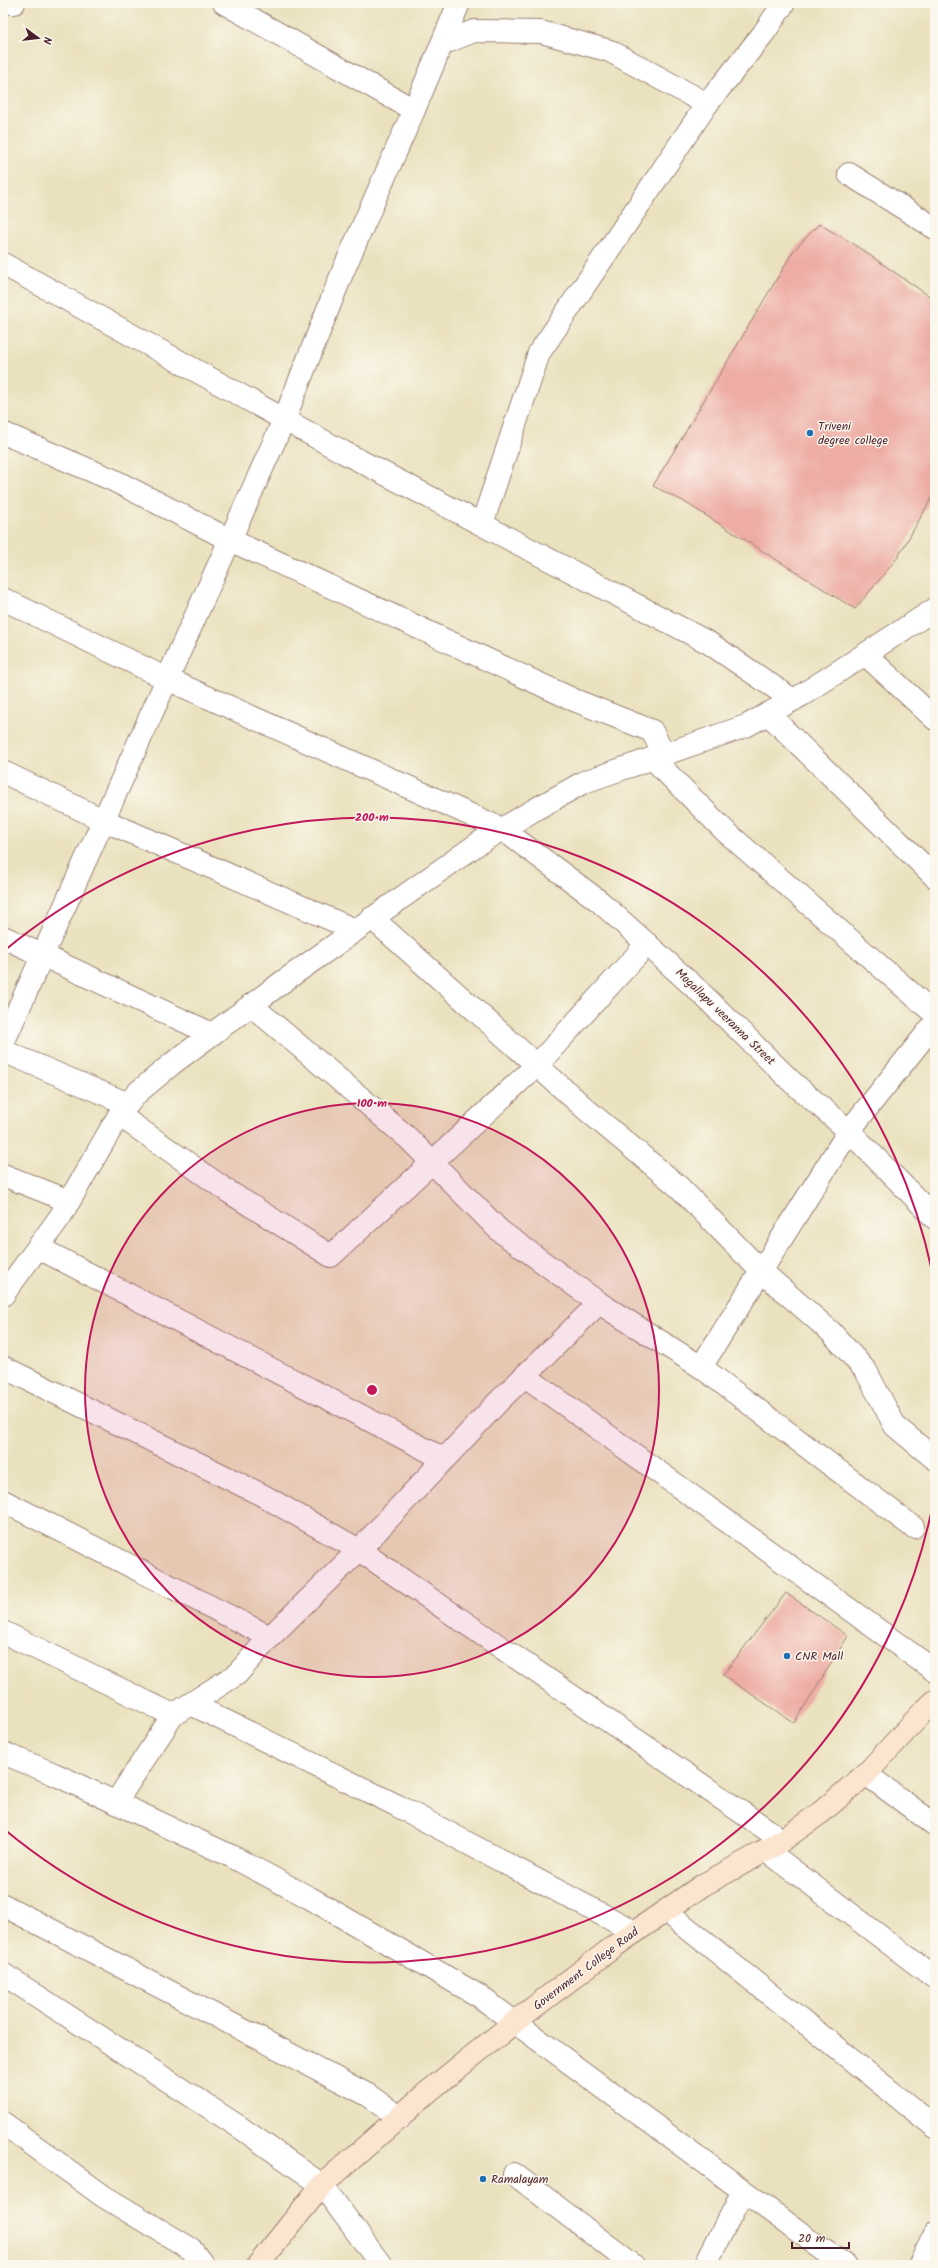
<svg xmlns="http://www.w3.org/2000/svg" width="938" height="2268" viewBox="0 0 938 2268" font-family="Kalam,sans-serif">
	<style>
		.building { fill: #edaca4 }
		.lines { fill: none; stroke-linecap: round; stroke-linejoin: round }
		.street-casing { stroke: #9a8074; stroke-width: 24 }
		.secondary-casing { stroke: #9a8074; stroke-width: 24 }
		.street { stroke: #fff; stroke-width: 22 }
		.secondary { stroke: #fbe5cf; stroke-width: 22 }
		.ring { fill: none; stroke: #c2185b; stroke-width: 2 }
		.poi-dot { fill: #1f6fb2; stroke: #fbf7ec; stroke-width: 1.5 }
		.labels { text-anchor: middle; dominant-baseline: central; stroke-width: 3; stroke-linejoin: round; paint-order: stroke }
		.poi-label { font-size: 12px; fill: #4a1f2b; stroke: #fbf7ec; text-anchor: start }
		.street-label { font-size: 12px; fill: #4a1f2b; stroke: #fbf7ec }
		.centre { fill: #c2185b; stroke: #fbf7ec; stroke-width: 2 }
		.ring-label { font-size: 12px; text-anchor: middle; font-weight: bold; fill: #c2185b; stroke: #fbf7ec; stroke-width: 3; stroke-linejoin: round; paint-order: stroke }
	</style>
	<rect width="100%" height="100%" fill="#fbf7ec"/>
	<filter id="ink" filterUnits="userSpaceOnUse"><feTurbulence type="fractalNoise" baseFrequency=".025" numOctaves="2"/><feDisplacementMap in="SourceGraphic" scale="8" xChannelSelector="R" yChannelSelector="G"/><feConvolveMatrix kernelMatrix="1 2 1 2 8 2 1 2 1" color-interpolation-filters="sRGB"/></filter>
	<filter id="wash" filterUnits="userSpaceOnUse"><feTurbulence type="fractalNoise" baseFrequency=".012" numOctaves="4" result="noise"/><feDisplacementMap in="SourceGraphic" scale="16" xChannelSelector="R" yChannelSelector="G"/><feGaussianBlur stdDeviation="0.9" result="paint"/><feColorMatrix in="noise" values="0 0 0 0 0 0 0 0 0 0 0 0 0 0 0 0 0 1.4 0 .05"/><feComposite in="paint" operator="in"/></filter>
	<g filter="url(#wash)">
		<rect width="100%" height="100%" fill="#eae1be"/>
		<g id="blocks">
			<!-- building -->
			<g class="building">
				<polygon points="819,224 852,243 935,300 935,492 898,557 855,609 683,501 653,486 794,250"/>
				<polygon points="786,1593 848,1636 794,1723 723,1675"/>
			</g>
		</g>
	</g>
	<g filter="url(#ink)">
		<use href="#blocks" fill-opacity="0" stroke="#9a8074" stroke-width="1"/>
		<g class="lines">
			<defs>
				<g id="street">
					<polyline points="11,3 14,3"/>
					<polyline points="442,44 474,31 541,32 610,51 707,104"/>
					<polyline points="414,110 459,3"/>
					<polyline points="849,174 935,228"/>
					<polyline points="3,264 343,452 709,643 793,700"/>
					<polyline points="3,433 113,480 230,540 574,700 652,731 664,755"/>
					<polyline points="482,524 539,353 707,104 763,34 784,3"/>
					<polyline points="3,599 167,679 502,829 599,901 647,944 701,993 792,1082 849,1131 935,1218"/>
					<polyline points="866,655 935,719"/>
					<polyline points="768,714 935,877"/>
					<polyline points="653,759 725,831 935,1014"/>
					<polyline points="3,772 103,820 355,930"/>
					<polyline points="372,918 588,1111 679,1187 760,1270 831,1332 866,1371 895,1426 935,1459"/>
					<polyline points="3,937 212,1034"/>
					<polyline points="251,1005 408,1138 500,1231 599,1303 701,1367 913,1527"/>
					<polyline points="3,1043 284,420 343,271 414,110 224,3"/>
					<polyline points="3,1051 128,1104"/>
					<polyline points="119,1115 229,1192 331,1256 537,1065 647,944"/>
					<polyline points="3,1175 69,1201"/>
					<polyline points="39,1248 444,1459"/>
					<polyline points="3,1295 60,1217 119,1115 137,1093 173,1063 281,983 479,843 534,810 584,782 746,726 802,695 935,609"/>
					<polyline points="3,1367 262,1495 359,1550 782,1840"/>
					<polyline points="701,1367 849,1131 935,1023"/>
					<polyline points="525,1376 935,1671"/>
					<polyline points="3,1501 270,1637"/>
					<polyline points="3,1632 173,1715"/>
					<polyline points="191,1704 396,1805 635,1932"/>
					<polyline points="3,1753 54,1774 231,1856 310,1898 479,1996 844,2265"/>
					<polyline points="866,1774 935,1825"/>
					<polyline points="116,1802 173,1715 237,1674 270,1637 359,1550 499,1401 599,1303"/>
					<polyline points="766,1850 935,1978"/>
					<polyline points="3,1905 368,2095 400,2118"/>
					<polyline points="666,1911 935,2127"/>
					<polyline points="3,1974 238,2126 322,2185 381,2265"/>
					<polyline points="3,2123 103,2196 191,2249 203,2265"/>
					<polyline points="514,2174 633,2265"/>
					<polyline points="705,2265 743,2191"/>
					<polyline points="919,2265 935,2233"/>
				</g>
				<polyline id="secondary" points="258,2265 322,2185 429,2091 521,2017 616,1945 703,1885 774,1846 819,1814 866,1774 922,1713 935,1701"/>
			</defs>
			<!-- street casing -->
			<use href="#street" class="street-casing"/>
			<!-- secondary casing -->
			<use href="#secondary" class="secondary-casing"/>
			<!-- street -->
			<use href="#street" class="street"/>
			<!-- secondary -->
			<use href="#secondary" class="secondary"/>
		</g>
	</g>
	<!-- distance rings -->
	<circle cx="372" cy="1390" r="287" fill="#c2185b" fill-opacity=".12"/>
	<g class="ring">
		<circle cx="372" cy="1390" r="287"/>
		<path d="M934 1499A573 573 0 0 1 4 1829M4 951A573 573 0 0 1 934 1281"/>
	</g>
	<!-- markers -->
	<g class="poi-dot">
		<circle cx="810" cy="433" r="4"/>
		<circle cx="787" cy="1656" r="4"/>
		<circle cx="483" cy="2179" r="4"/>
	</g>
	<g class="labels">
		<!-- poi labels -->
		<g class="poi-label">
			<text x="818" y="426">Triveni<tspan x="818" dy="14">degree college</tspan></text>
			<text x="795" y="1656">CNR Mall</text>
			<text x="491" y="2179">Ramalayam</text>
		</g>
		<!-- street labels -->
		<g class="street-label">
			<text transform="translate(725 1017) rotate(44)">Mogallapu veeranna Street</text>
			<text transform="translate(586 1969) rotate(-37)">Government College Road</text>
		</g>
	</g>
	<circle cx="372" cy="1390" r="6" class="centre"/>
	<g class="ring-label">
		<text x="372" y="821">200 m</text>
		<text x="372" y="1107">100 m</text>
	</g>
	<!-- margin -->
	<rect width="938" height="2268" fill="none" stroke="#fbf7ec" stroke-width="16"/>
	<!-- north arrow -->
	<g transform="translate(38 38) rotate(105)" stroke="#fbf7ec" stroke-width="3" paint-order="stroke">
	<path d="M0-3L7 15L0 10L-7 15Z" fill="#4a1f2b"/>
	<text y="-6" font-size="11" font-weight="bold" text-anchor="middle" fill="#4a1f2b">N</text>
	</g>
	<!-- scale -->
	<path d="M792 2242v6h57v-6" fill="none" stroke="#4a1f2b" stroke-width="2"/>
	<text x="798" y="2242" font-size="12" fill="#4a1f2b" stroke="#fbf7ec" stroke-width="3" paint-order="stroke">20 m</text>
</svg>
